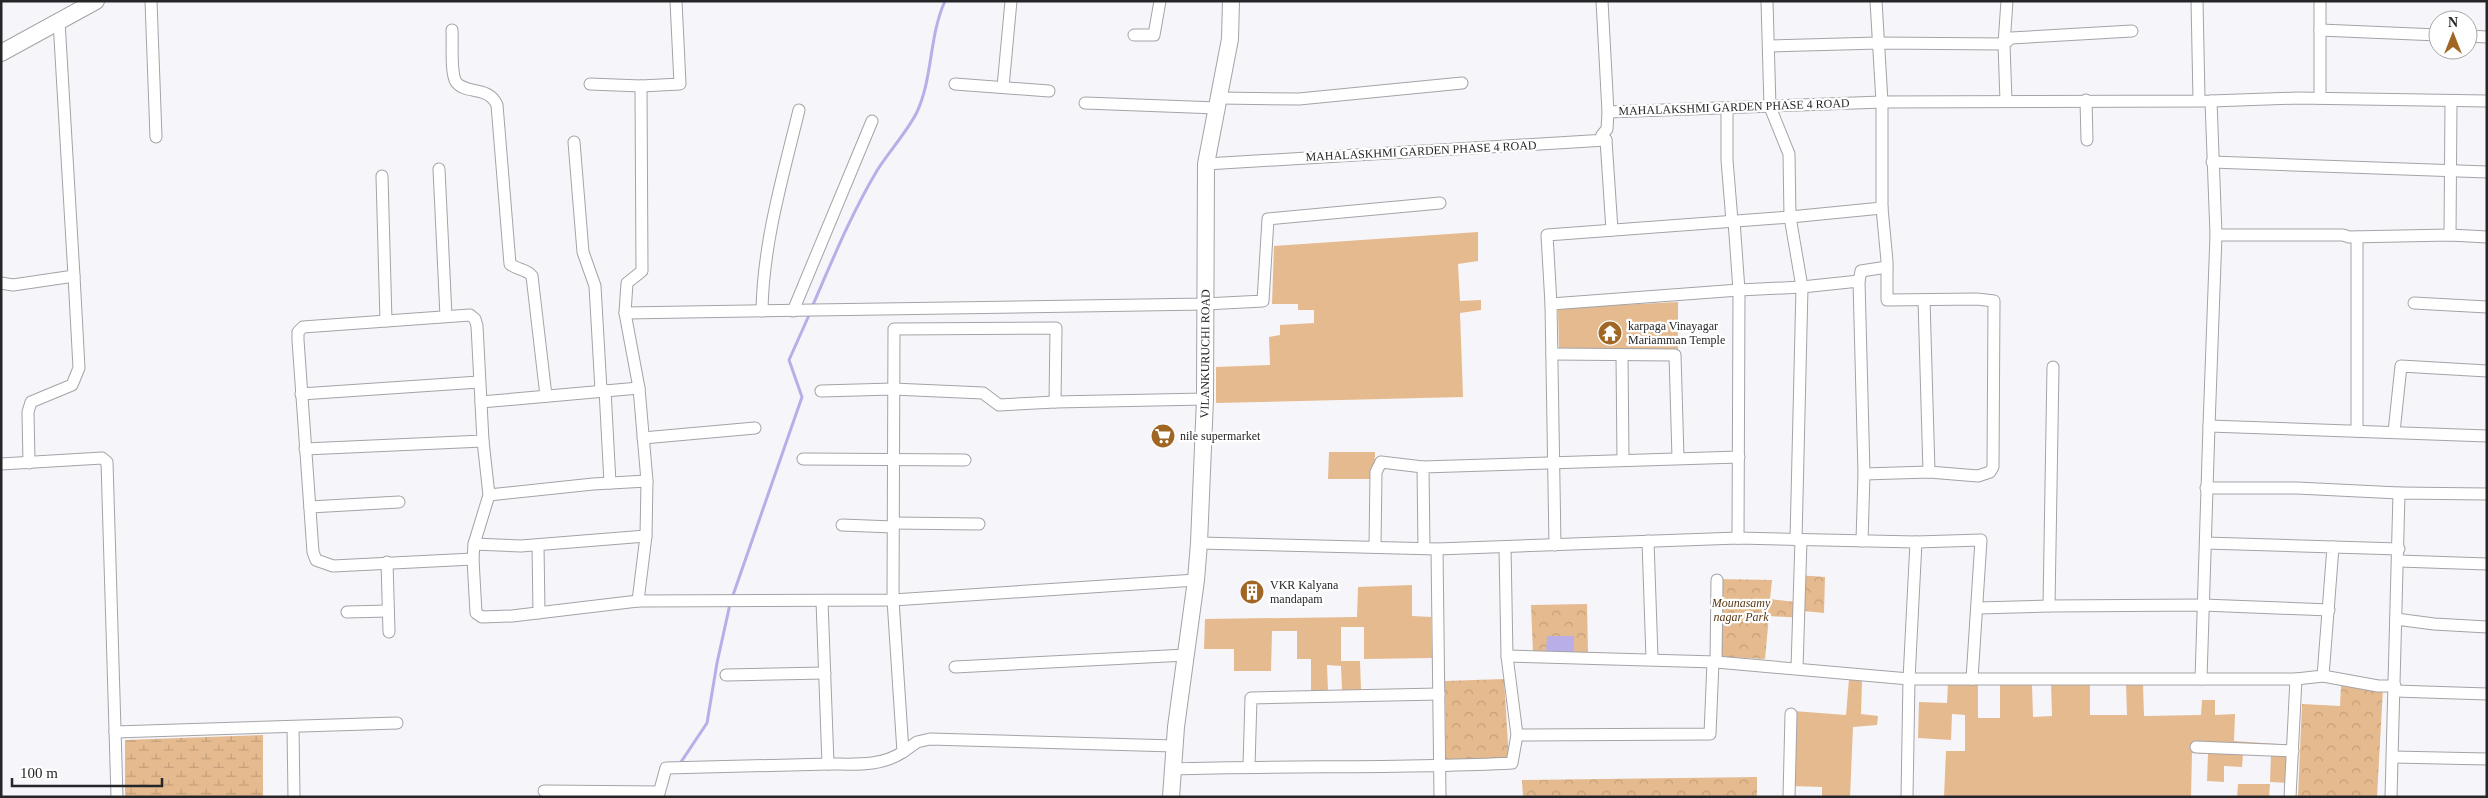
<svg xmlns="http://www.w3.org/2000/svg" width="2488" height="798" viewBox="0 0 2488 798" font-family="'Times New Roman',serif">
	<style>
		.grass { fill: #e5ba8e }
		.wetland { fill: url(#wetland-marsh) }
		.park { fill: url(#park-crowns) }
		.water { fill: #baaee8 }
		.lines { fill: none; stroke-linecap: round; stroke-linejoin: round }
		.stream { stroke: #baaee8; stroke-width: 3 }
		.minor-casing { stroke: #a4a3a7; stroke-width: 13 }
		.secondary-casing { stroke: #a4a3a7; stroke-width: 18 }
		.minor { stroke: #fff; stroke-width: 11 }
		.secondary { stroke: #fff; stroke-width: 16 }
		.labels { text-anchor: middle; dominant-baseline: central; stroke-width: 4.5; stroke-linejoin: round; paint-order: stroke }
		.street-label { font-size: 12px; fill: #262527; stroke: #fff }
		.poi-label { font-size: 12px; fill: #262527; stroke: #fff; text-anchor: start }
		.park-label { font-size: 12px; font-style: italic; fill: #583814; stroke: #fff }
	</style>
	<defs>
		<pattern id="wetland-marsh" width="20" height="14" patternUnits="userSpaceOnUse" patternTransform="scale(1.25)"><rect width="20" height="14" fill="#e5ba8e"/><path d="M1 5h8M5 5V1M11 12h8M15 12V8" fill="none" stroke="#c4a07a"/></pattern>
		<pattern id="park-crowns" width="20" height="18" patternUnits="userSpaceOnUse" patternTransform="scale(1.25)"><rect width="20" height="18" fill="#e5ba8e"/><path d="M2 6a3 3 0 1 1 6 0M12 15a3 3 0 1 1 6 0" fill="none" stroke="#c4a07a"/></pattern>
	</defs>
	<rect width="100%" height="100%" fill="#f6f5fa"/>
	<!-- grass -->
	<g class="grass">
		<polygon points="1478,232 1478,261 1458,264 1460,301 1481,300 1481,310 1460,313 1463,397 1216,403 1216,367 1270,365 1269,337 1280,335 1280,325 1314,323 1314,310 1298,310 1298,304 1272,304 1274,246"/>
		<polygon points="1678,302 1678,351 1559,351 1558,308"/>
		<polygon points="1329,452 1375,452 1374,479 1328,479"/>
		<polygon points="1412,585 1412,616 1431,617 1432,658 1364,659 1364,627 1341,627 1341,661 1360,661 1361,690 1342,690 1341,666 1327,665 1328,691 1311,691 1311,659 1297,659 1297,631 1272,631 1271,671 1234,671 1234,649 1204,649 1205,619 1357,617 1358,587"/>
		<polygon points="1849,679 1862,679 1861,714 1878,716 1877,725 1853,727 1850,797 1822,797 1822,787 1791,786 1793,711 1846,715"/>
		<polygon points="2051,683 2090,683 2090,715 2127,715 2126,683 2143,683 2144,716 2201,715 2202,700 2215,700 2215,715 2235,714 2234,741 2291,745 2289,783 2270,782 2271,755 2243,753 2242,767 2224,766 2224,782 2207,781 2208,754 2192,753 2191,797 1944,797 1946,751 1965,751 1965,715 1952,714 1951,740 1918,738 1919,702 1947,703 1948,684 1978,684 1978,718 2000,718 2000,685 2032,685 2033,717 2052,716"/>
		<polygon points="2238,784 2270,784 2269,797 2237,797"/>
	</g>
	<!-- wetland -->
	<polygon class="wetland" points="263,735 263,797 125,797 125,740"/>
	<!-- park -->
	<g class="park">
		<polygon points="1797,575 1825,577 1824,613 1804,611 1803,618 1769,616 1765,659 1710,656 1714,579 1772,580 1770,599 1796,602"/>
		<polygon points="1587,604 1588,654 1533,654 1531,605"/>
		<polygon points="1504,679 1509,760 1446,762 1445,681"/>
		<polygon points="2341,686 2383,688 2377,797 2298,797 2302,704 2340,706"/>
		<polygon points="1757,777 1757,797 1523,797 1522,780"/>
	</g>
	<!-- water -->
	<polygon class="water" points="1547,636 1574,636 1574,653 1546,652"/>
	<g class="lines">
		<!-- stream -->
		<g class="stream">
			<path d="M812,307c20,-46 40,-95 66,-138 12,-19 29,-37 39,-57 16,-35 12,-76 28,-111"/>
			<polyline points="732,598 802,397 789,360 810,313"/>
			<polyline points="679,765 707,723 717,663 730,604"/>
		</g>
		<defs>
			<g id="minor">
				<polyline points="151,1 156,137"/>
				<polyline points="1602,1 1608,112 1882,102 2211,101 2297,98 2487,101"/>
				<polyline points="1767,1 1770,107 1789,154 1790,217 1882,208 1882,102 1876,1"/>
				<polyline points="2197,1 2199,99"/>
				<polyline points="2320,1 2320,98"/>
				<path d="M452,30c1,12 -2,42 4,52 10,13 32,3 41,23l13,159c7,6 17,5 22,12l14,120"/>
				<polyline points="2320,30 2438,35"/>
				<polyline points="1134,35 1154,35 1160,1"/>
				<polyline points="2468,36 2487,37"/>
				<polyline points="1769,46 1878,43 2004,44 2011,38 2132,31"/>
				<polyline points="590,84 641,86"/>
				<polyline points="955,84 1049,91"/>
				<polyline points="1003,87 1011,1"/>
				<polyline points="1219,98 1299,99 1462,83"/>
				<polyline points="2086,100 2087,140"/>
				<polyline points="2006,101 2004,44 2007,1"/>
				<polyline points="1085,103 1217,108"/>
				<polyline points="1727,108 1727,160 1732,221"/>
				<polyline points="1606,140 1612,230"/>
				<polyline points="574,142 583,252 595,286 601,390"/>
				<polyline points="2212,162 2487,172"/>
				<polyline points="1206,164 1606,140 1602,135 1607,129 1608,112"/>
				<polyline points="439,169 446,316"/>
				<polyline points="382,176 386,321"/>
				<polyline points="1734,221 1739,290 1738,538"/>
				<polyline points="2216,235 2343,235 2349,237 2450,235 2487,237"/>
				<polyline points="2450,235 2451,101"/>
				<polyline points="1859,281 1861,271 1887,267"/>
				<polyline points="1,283 13,285 74,276 59,21"/>
				<polyline points="1924,300 1929,472"/>
				<polyline points="2414,303 2487,307"/>
				<polyline points="1551,304 1739,290 1802,287 1859,281 1864,474 1862,541"/>
				<path d="M762,311c1,-68 21,-135 37,-201"/>
				<polyline points="793,311 872,121"/>
				<polyline points="625,313 1205,304 1263,301 1268,219 1440,203"/>
				<polyline points="1552,354 1675,355 1678,458"/>
				<polyline points="1622,355 1623,460"/>
				<polyline points="2053,367 2049,606 2203,605 2329,610"/>
				<polyline points="639,388 625,313 627,283 642,271 641,86 680,84 676,1"/>
				<polyline points="605,390 610,483"/>
				<polyline points="821,391 893,389 983,393 999,405 1055,402"/>
				<polyline points="301,394 479,382"/>
				<polyline points="481,402 639,388 647,481 646,536 638,601 512,616 482,617 476,613 473,559 474,544 489,495"/>
				<polyline points="2209,426 2216,235 2211,101"/>
				<polyline points="2357,431 2357,237"/>
				<polyline points="2394,432 2401,366 2487,371"/>
				<polyline points="643,438 755,428"/>
				<polyline points="483,441 489,495 593,484 647,481"/>
				<polyline points="305,449 483,441 477,326 475,319 470,315 303,327 298,332 298,340 313,552 316,560 333,566 473,559"/>
				<polyline points="803,459 965,460"/>
				<polyline points="29,463 28,412 31,402 72,385 79,368 74,276"/>
				<polyline points="1,464 102,458 107,462 117,797"/>
				<polyline points="1864,474 1929,472 1978,476 1990,472 1993,467 1994,301 1977,299 1887,300 1887,261 1882,208"/>
				<polyline points="2206,488 2297,488 2399,493"/>
				<polyline points="310,507 399,502"/>
				<polyline points="893,523 979,524"/>
				<polyline points="842,525 893,527"/>
				<polyline points="1648,541 1652,658"/>
				<polyline points="1916,542 1981,540 1972,679"/>
				<polyline points="1199,543 1437,549 1738,538 1916,542 1909,679 1907,797"/>
				<polyline points="2206,543 2333,547 2323,676 2296,679"/>
				<polyline points="474,544 521,546 646,536"/>
				<polyline points="538,545 539,613"/>
				<polyline points="1555,545 1551,304 1547,235 1790,217 1802,287 1796,540"/>
				<polyline points="1375,547 1376,472 1381,462 1423,467"/>
				<polyline points="2333,547 2399,549"/>
				<polyline points="1424,548 1423,467 1739,457"/>
				<polyline points="1437,549 1440,797"/>
				<polyline points="2399,561 2487,564"/>
				<polyline points="387,562 389,632"/>
				<polyline points="638,601 893,600 1196,580"/>
				<polyline points="1978,608 2049,606"/>
				<polyline points="347,612 388,611"/>
				<polyline points="2396,619 2434,624 2487,627"/>
				<polyline points="1507,656 1716,662 1909,679 2296,679 2290,797"/>
				<polyline points="1716,662 1717,580"/>
				<polyline points="955,667 1186,655"/>
				<polyline points="1797,668 1801,540"/>
				<polyline points="726,675 825,673"/>
				<polyline points="2323,676 2378,686 2395,686"/>
				<polyline points="2201,679 2209,426 2487,436"/>
				<polyline points="2395,691 2487,694"/>
				<polyline points="293,727 294,797"/>
				<polyline points="115,732 397,723"/>
				<polyline points="1517,735 1710,734 1713,662"/>
				<polyline points="1174,746 930,739 917,742 903,752 893,600 894,329 1056,328 1055,402 1205,399"/>
				<polyline points="2196,747 2293,751"/>
				<polyline points="2393,757 2487,759"/>
				<path d="M828,764c26,0 52,3 75,-12"/>
				<polyline points="1249,766 1251,698 1439,694"/>
				<path d="M1173,769c113,-4 226,0 339,-6l5,-28 -10,-79 -2,-109"/>
				<polyline points="544,791 659,792"/>
				<polyline points="658,797 666,768 828,764 822,601"/>
				<polyline points="1789,797 1791,714"/>
				<polyline points="2391,797 2399,493 2487,494"/>
			</g>
			<g id="secondary">
				<polyline points="1,53 96,1"/>
				<path id="s1" d="M1171,797l5,-70 20,-147 3,-37 6,-144 1,-235 24,-125 1,-38"/>
			</g>
		</defs>
		<!-- minor casing -->
		<use href="#minor" class="minor-casing"/>
		<!-- secondary casing -->
		<use href="#secondary" class="secondary-casing"/>
		<!-- minor -->
		<use href="#minor" class="minor"/>
		<!-- secondary -->
		<use href="#secondary" class="secondary"/>
	</g>
	<!-- icons -->
	<defs>
		<symbol id="temple-disc" viewBox="-11 -11 22 22"><circle r="9.5" fill="#a06724" stroke="#fff"/><path d="M0-6L5-2H3V0L6.5 2.5H4V6H1.5V3h-3V6H-4V2.5H-6.5L-3 0V-2H-5Z" fill="#fff"/></symbol>
		<symbol id="supermarket-disc" viewBox="-11 -11 22 22"><circle r="9.5" fill="#a06724" stroke="#fff"/><path d="M-6-5.5h2.5l.6 2H6L4.5 2H-2.5L-4.4-4H-6ZM-1.5 3.2a1.3 1.3 0 1 0 .1 0ZM3 3.2a1.3 1.3 0 1 0 .1 0Z" fill="#fff"/></symbol>
		<symbol id="building-disc" viewBox="-11 -11 22 22"><circle r="9.5" fill="#a06724" stroke="#fff"/><path d="M-4-6H4V6H1V3H-1V6H-4ZM-2.5-4.3h1.7v1.8h-1.7ZM.8-4.3h1.7v1.8H.8ZM-2.5-1h1.7V.8h-1.7ZM.8-1h1.7V.8H.8Z" fill="#fff"/></symbol>
	</defs>
	<g fill-rule="evenodd">
		<use href="#temple-disc" x="1596" y="319" width="28" height="28"/>
		<use href="#supermarket-disc" x="1149" y="422" width="28" height="28"/>
		<use href="#building-disc" x="1238" y="578" width="28" height="28"/>
	</g>
	<g class="labels">
		<!-- street labels -->
		<g class="street-label">
			<text transform="translate(1734 107) rotate(-2)">MAHALAKSHMI GARDEN PHASE 4 ROAD</text>
			<text transform="translate(1421 151) rotate(-3)">MAHALASKHMI GARDEN PHASE 4 ROAD</text>
			<text stroke="none"><textPath href="#s1" startOffset="445">VILANKURUCHI ROAD</textPath></text>
		</g>
		<!-- poi labels -->
		<g class="poi-label">
			<text x="1628" y="326">karpaga Vinayagar<tspan x="1628" dy="14">Mariamman Temple</tspan></text>
			<text x="1180" y="436">nile supermarket</text>
			<text x="1270" y="585">VKR Kalyana<tspan x="1270" dy="14">mandapam</tspan></text>
		</g>
		<!-- park labels -->
		<g class="park-label">
			<text x="1741" y="603">Mounasamy<tspan x="1741" dy="14">nagar Park</tspan></text>
		</g>
	</g>
	<!-- border -->
	<rect width="2488" height="798" fill="none" stroke="#262527" stroke-width="5"/>
	<!-- north arrow -->
	<g transform="translate(2453 35)"><circle r="24" fill="#ffffff" stroke="#a8a8a9"/>
	<path d="M0-4L9 19L0 12L-9 19Z" fill="#a06724"/>
	<text y="-8" font-size="14" font-weight="bold" text-anchor="middle" fill="#262527">N</text>
	</g>
	<!-- scale -->
	<path d="M12 778v8h150v-8" fill="none" stroke="#262527" stroke-width="2.5"/>
	<text x="20" y="778" font-size="15" fill="#262527" stroke="#ffffff" stroke-width="4" paint-order="stroke">100 m</text>
</svg>
